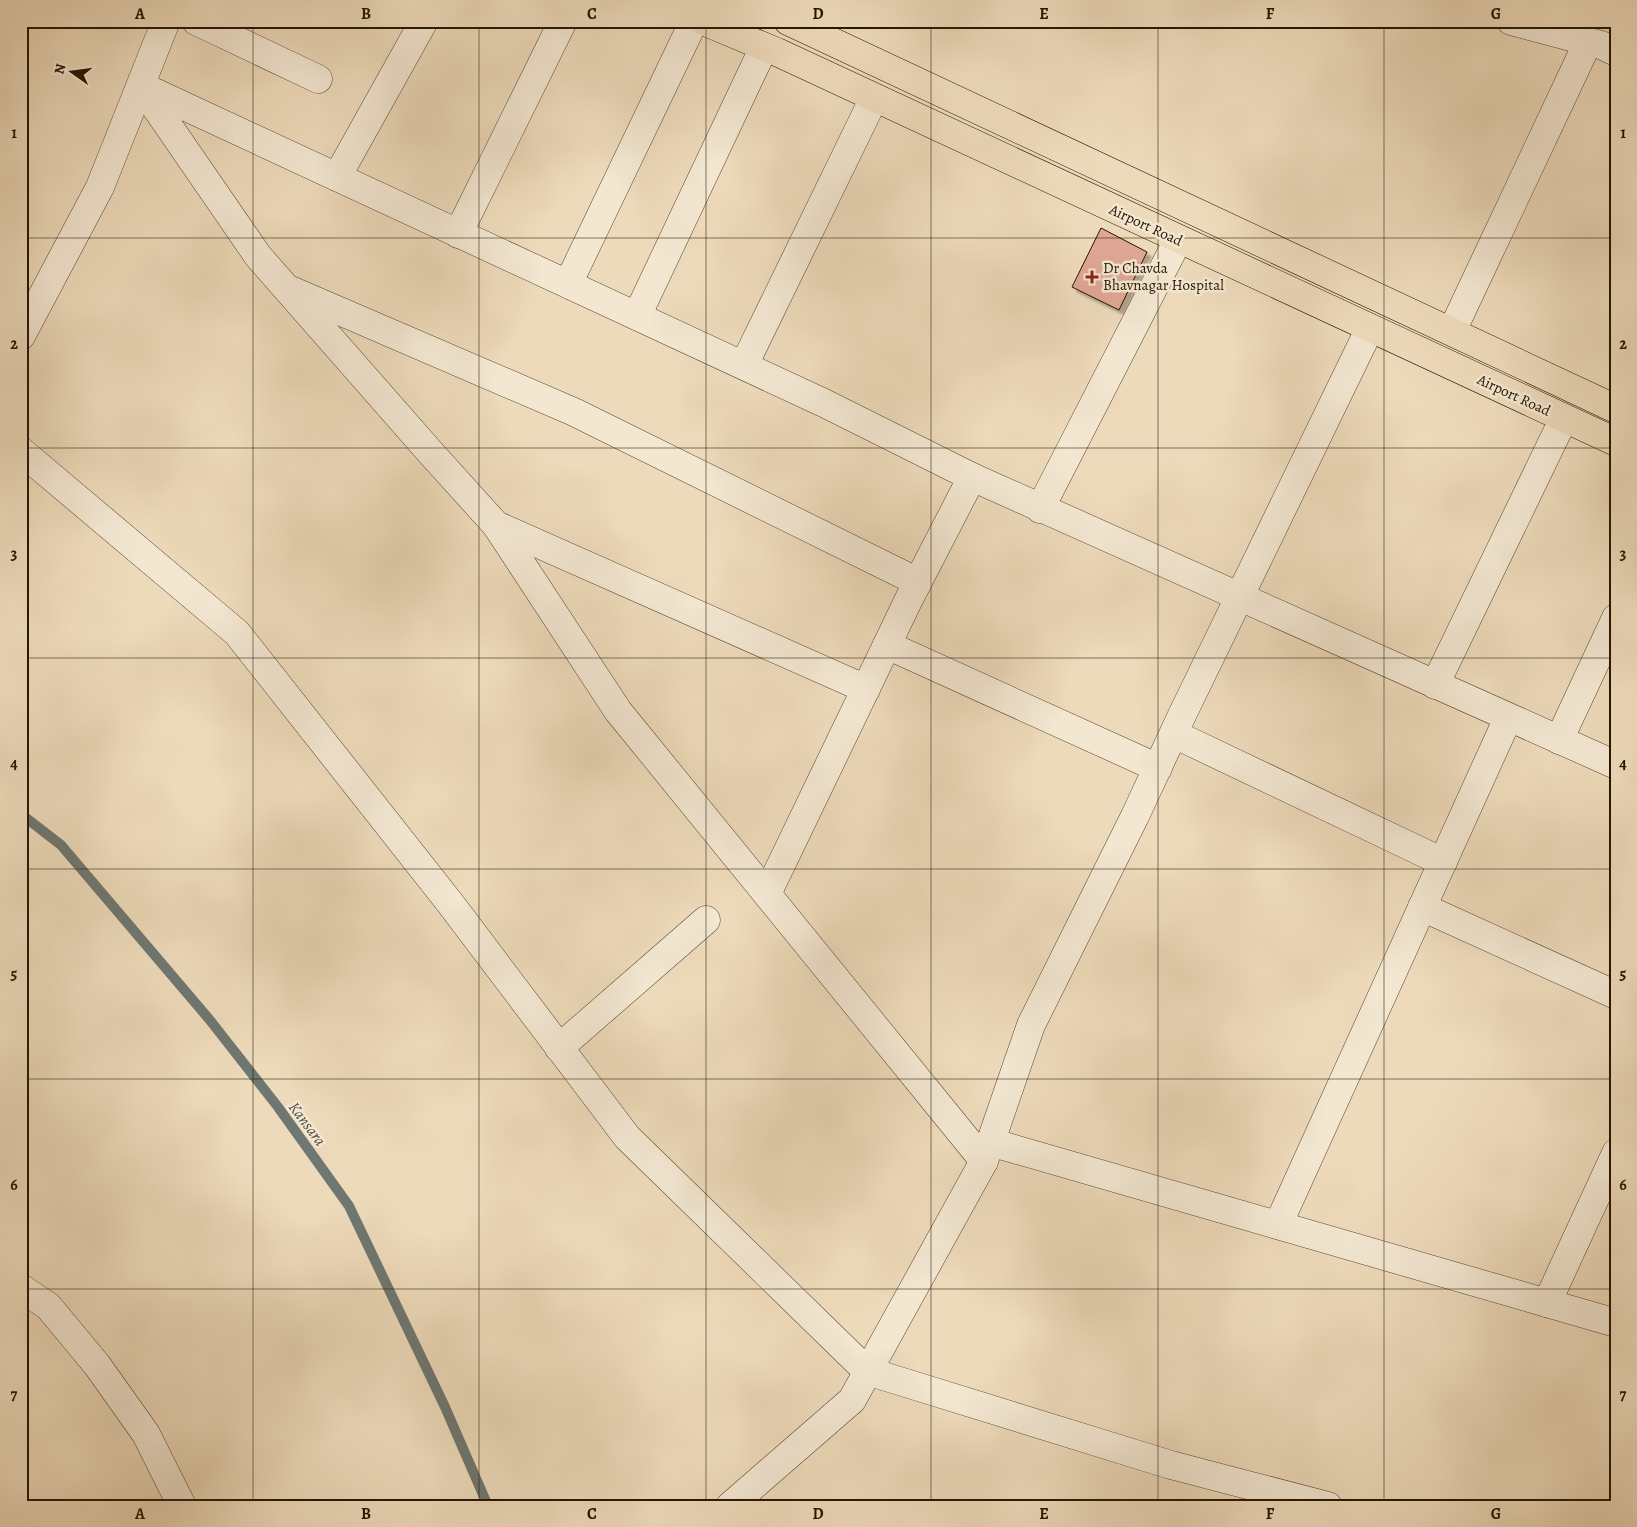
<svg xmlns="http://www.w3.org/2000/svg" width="1637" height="1527" viewBox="0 0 1637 1527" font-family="Alegreya,serif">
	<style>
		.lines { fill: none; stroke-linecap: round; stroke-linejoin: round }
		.stream { stroke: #6e7771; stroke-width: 10 }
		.building { fill: #e0a695; stroke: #271501; filter: url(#shadow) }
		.street-casing { stroke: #58462f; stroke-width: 29 }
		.highway-casing { stroke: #271501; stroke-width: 29 }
		.street { stroke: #f3e7d2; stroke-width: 28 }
		.highway { stroke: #eddaba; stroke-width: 28 }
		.grid { fill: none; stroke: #271501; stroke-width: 1; stroke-opacity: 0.55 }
		.poi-dot { fill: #8f2418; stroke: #f3e7d2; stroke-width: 2 }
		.labels { text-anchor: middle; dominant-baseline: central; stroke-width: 5; stroke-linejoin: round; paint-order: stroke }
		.street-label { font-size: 15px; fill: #271501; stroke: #f3e7d2 }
		.poi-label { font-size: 15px; fill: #271501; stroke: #f3e7d2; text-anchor: start }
		.water-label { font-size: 16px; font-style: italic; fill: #514e42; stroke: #f3e7d2 }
		.neatline { fill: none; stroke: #271501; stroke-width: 2 }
		.grid-label { font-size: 16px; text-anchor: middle; font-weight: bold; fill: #271501 }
	</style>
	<defs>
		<filter id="shadow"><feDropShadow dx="4.5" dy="4.5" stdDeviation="1" flood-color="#0004"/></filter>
	</defs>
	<rect width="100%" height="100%" fill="#eddaba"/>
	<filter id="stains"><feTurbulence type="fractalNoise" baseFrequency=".004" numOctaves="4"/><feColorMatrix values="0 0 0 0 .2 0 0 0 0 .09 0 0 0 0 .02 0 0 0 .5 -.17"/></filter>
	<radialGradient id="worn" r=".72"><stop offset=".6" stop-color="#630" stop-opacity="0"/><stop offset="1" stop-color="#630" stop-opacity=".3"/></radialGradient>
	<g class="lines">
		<!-- stream -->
		<polyline class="stream" points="21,814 61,845 209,1019 278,1107 349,1206 445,1407 488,1506"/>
	</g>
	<!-- building -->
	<polygon class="building" points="1101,228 1147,252 1119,310 1072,287"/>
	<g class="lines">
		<defs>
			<g id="street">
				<polyline points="196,21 318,79"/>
				<polyline points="1511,21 1601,45 1616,52"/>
				<polyline points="337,177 424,21"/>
				<polyline points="458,234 563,21"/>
				<polyline points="568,284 694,21"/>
				<polyline points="293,291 574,412 918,582"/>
				<polyline points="637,316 764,47"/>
				<polyline points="1452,331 1588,42"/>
				<polyline points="21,336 100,187 166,21"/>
				<polyline points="744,365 874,98"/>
				<polyline points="21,451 237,633 450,903 627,1137 867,1371 1171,1465 1328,1506"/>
				<polyline points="1040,509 1178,240"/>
				<polyline points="496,525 618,711 984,1161"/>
				<polyline points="887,645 1158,768"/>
				<polyline points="1435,685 1564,418"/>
				<polyline points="866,689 496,525 430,452 258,256 141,86 824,403 972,477"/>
				<polyline points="1174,734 1443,862"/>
				<polyline points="1559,740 1616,618"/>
				<polyline points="767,894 909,599 972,477 1616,765"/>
				<polyline points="1422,907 1616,995"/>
				<polyline points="559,1048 706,920"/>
				<polyline points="990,1142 1547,1303"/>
				<polyline points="1616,1153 1547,1303 1616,1323"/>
				<polyline points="1278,1225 1508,718"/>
				<polyline points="21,1288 48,1306 97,1365 146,1434 182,1506"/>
				<polyline points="730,1506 852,1400 984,1161 1031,1025 1135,816 1183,713 1370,328"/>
			</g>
			<g id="highway">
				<polyline points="703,21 777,52 1616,442"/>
				<polyline points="788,21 1616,409"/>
			</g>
		</defs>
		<!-- street casing -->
		<use href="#street" class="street-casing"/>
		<!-- highway casing -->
		<use href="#highway" class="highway-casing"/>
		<!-- street -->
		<use href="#street" class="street"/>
		<!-- highway -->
		<use href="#highway" class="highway"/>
	</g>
	<!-- grid -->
	<path class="grid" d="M253,21v1485M479,21v1485M706,21v1485M931,21v1485M1158,21v1485M1384,21v1485M21,238h1595M21,448h1595M21,658h1595M21,869h1595M21,1079h1595M21,1289h1595"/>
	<!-- markers -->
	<path class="poi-dot" d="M1089.5 269.5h5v5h5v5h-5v5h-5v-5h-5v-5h5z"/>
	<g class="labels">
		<!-- street labels -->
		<g class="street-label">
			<text transform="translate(1146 225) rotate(25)">Airport Road</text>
			<text transform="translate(1514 395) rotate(25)">Airport Road</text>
		</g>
		<!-- poi labels -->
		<g class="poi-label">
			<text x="1103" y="268">Dr Chavda<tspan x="1103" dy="17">Bhavnagar Hospital</tspan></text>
		</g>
		<!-- water labels -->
		<g class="water-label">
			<text transform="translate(307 1124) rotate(53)">Kansara</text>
		</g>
	</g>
	<!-- margin -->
	<rect width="1637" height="1527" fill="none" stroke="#eddaba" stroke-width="55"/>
	<!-- north arrow -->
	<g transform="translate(72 72) rotate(284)" stroke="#f3e7d2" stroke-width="4" paint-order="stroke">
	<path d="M0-4L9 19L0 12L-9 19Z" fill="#271501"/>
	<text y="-8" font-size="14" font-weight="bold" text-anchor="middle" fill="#271501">N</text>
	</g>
	<rect x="28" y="28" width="1582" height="1472" class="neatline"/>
	<g class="grid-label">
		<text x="140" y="19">A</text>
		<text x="366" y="19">B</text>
		<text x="592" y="19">C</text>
		<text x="818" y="19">D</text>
		<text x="1044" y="19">E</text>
		<text x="1270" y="19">F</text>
		<text x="1496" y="19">G</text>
		<text x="14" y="138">1</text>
		<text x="1623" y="138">1</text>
		<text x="14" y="349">2</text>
		<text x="1623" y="349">2</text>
		<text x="14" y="559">3</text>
		<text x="1623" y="559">3</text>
		<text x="14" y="769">4</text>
		<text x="1623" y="769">4</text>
		<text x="14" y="979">5</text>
		<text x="1623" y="979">5</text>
		<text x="14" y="1190">6</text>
		<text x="1623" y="1190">6</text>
		<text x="14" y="1400">7</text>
		<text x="1623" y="1400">7</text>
		<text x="140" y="1519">A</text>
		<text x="366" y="1519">B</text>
		<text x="592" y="1519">C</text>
		<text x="818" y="1519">D</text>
		<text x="1044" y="1519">E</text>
		<text x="1270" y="1519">F</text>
		<text x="1496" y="1519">G</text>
	</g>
	<rect width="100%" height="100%" filter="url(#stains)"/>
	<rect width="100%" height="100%" fill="url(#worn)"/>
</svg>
